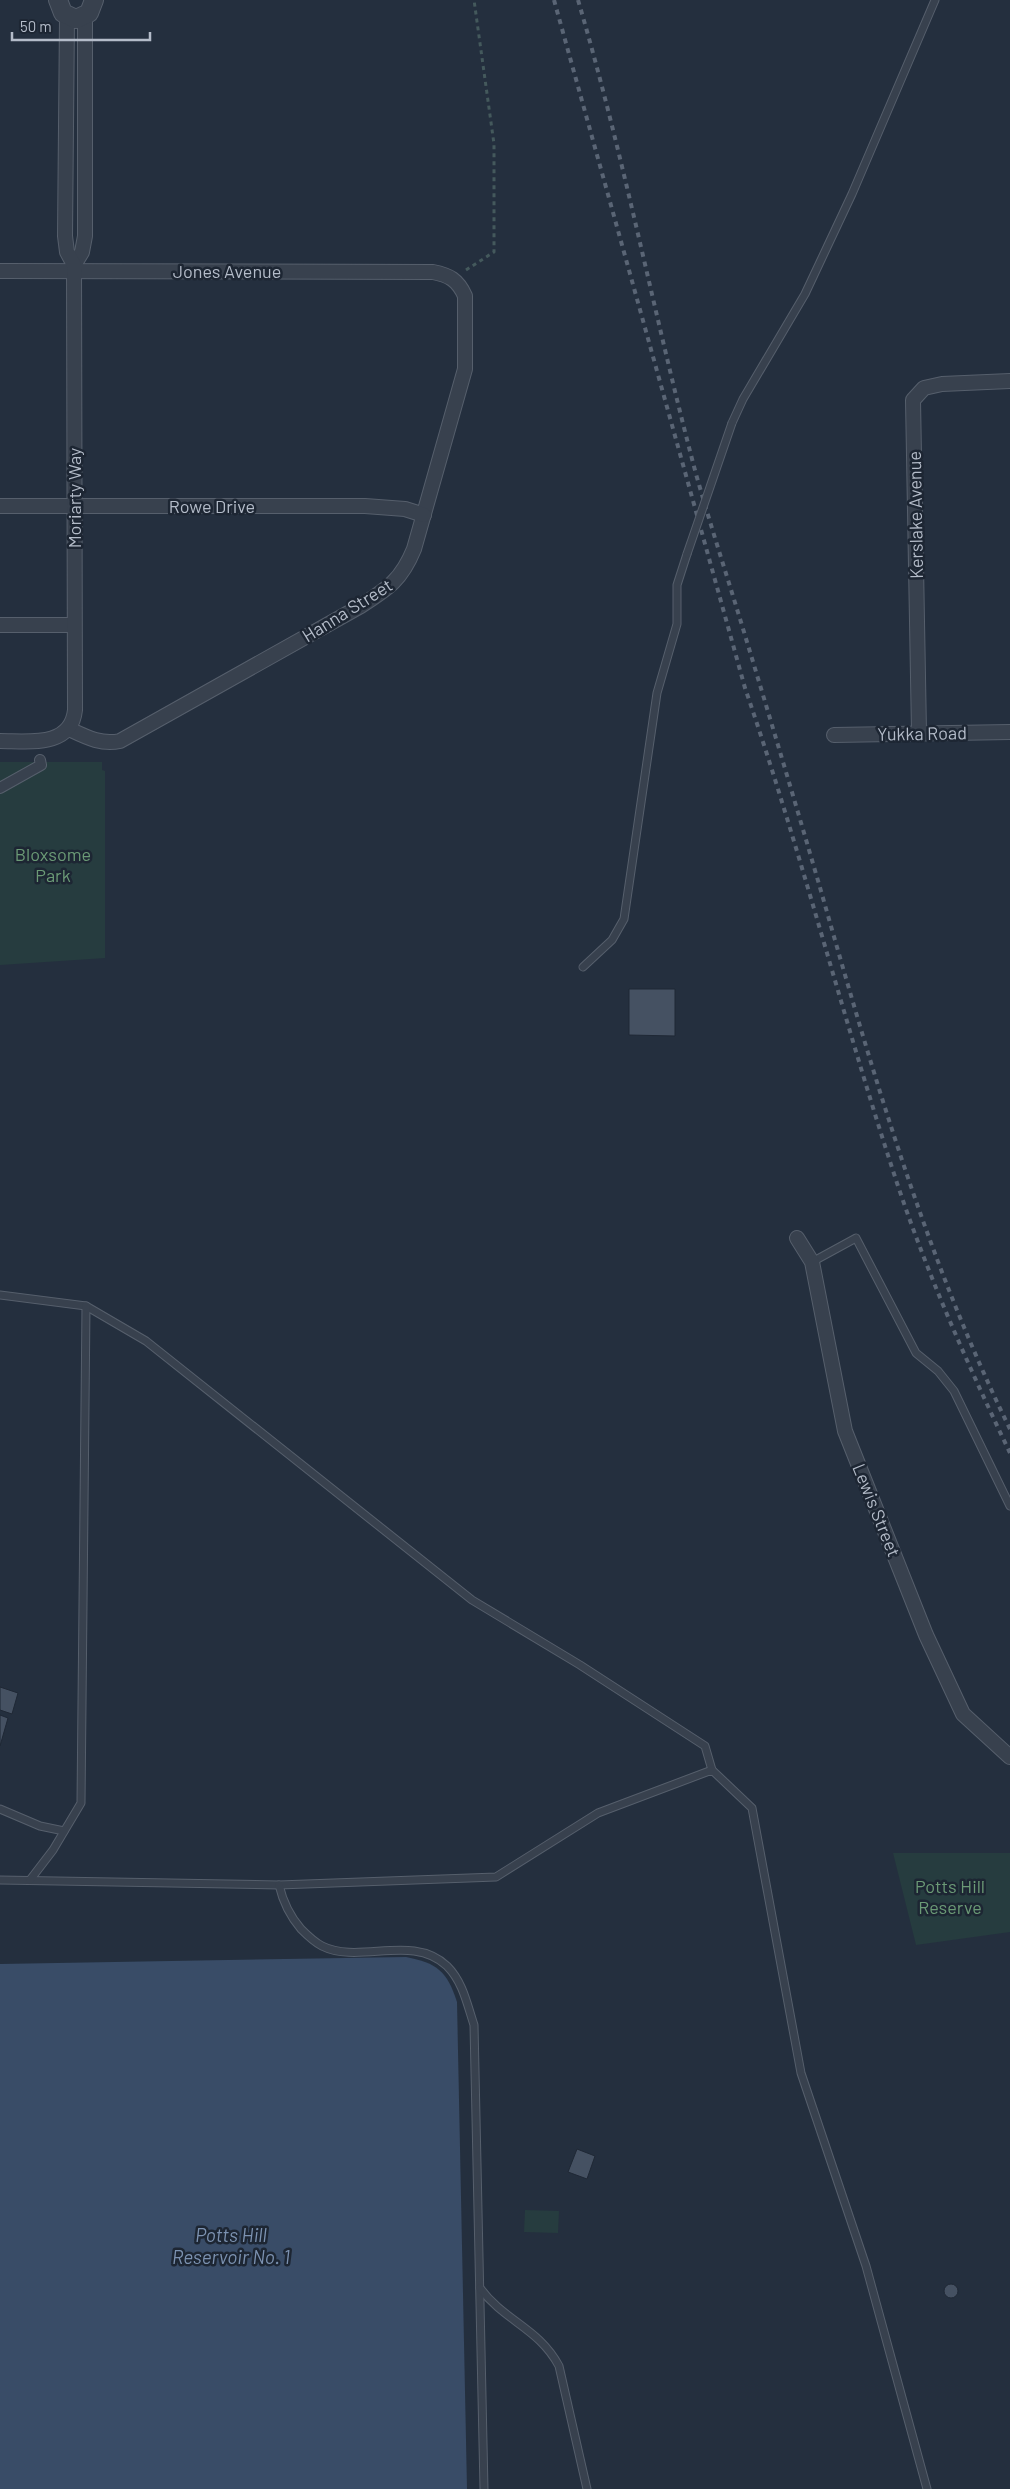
<svg xmlns="http://www.w3.org/2000/svg" width="1010" height="2489" viewBox="0 0 1010 2489" font-family="Barlow,sans-serif">
	<style>
		.green { fill: #263c3f }
		.water { fill: #394c67 }
		.building { fill: #455162; stroke: #1f2835 }
		.lines { fill: none; stroke-linecap: round; stroke-linejoin: round }
		.service-casing { stroke: #565f6c; stroke-width: 9 }
		.pedestrian-casing { stroke: #565f6c; stroke-width: 12 }
		.minor-casing { stroke: #565f6c; stroke-width: 16 }
		.tertiary-casing { stroke: #565f6c; stroke-width: 20 }
		.path { stroke: #44595c; stroke-width: 3; stroke-dasharray: 4 4; stroke-linecap: butt }
		.service { stroke: #38414e; stroke-width: 7 }
		.pedestrian { stroke: #38414e; stroke-width: 10 }
		.minor { stroke: #38414e; stroke-width: 14 }
		.tertiary { stroke: #38414e; stroke-width: 18 }
		.rail { stroke: #5a6575; stroke-width: 4; stroke-dasharray: 5 5; stroke-linecap: butt }
		.service-bridge-casing { stroke: #565f6c; stroke-width: 9; stroke-linecap: butt }
		.service-bridge { stroke: #38414e; stroke-width: 7 }
		.labels { text-anchor: middle; dominant-baseline: central; stroke-width: 5; stroke-linejoin: round; paint-order: stroke }
		.street-label { font-size: 18px; fill: #b4bcc9; stroke: #1d2633 }
		.park-label { font-size: 18px; fill: #6b9a76; stroke: #1d2633 }
		.water-label { font-size: 19px; font-style: italic; fill: #7c92b1; stroke: #1d2633 }
	</style>
	<rect width="100%" height="100%" fill="#242f3e"/>
	<!-- green -->
	<g class="green">
		<polygon points="0,762 102,762 102,770 105,771 105,958 0,965"/>
		<polygon points="893,1853 1010,1853 1010,1932 916,1945"/>
		<polygon points="525,2210 559,2211 558,2233 524,2232"/>
	</g>
	<!-- water -->
	<path class="water" d="M406,1957c31,6 41,14 51,45l10,487h-467v-525z"/>
	<!-- building -->
	<g class="building">
		<polygon points="629,989 675,989 675,1036 629,1035"/>
		<polygon points="0,1687 18,1693 12,1714 0,1710"/>
		<polygon points="0,1715 8,1718 0,1746"/>
		<polygon points="577,2149 595,2156 587,2179 568,2172"/>
		<circle cx="951" cy="2291" r="7"/>
	</g>
	<g class="lines">
		<defs>
			<g id="service">
				<polyline points="732,423 743,399 805,294 852,194 935,0"/>
				<polyline points="583,967 612,940 624,919 657,693 677,624 677,585 687,554"/>
				<polyline points="812,1262 856,1238 916,1353 938,1371 954,1391 1010,1506"/>
				<polyline points="0,1295 86,1306 146,1341 472,1600 580,1665 705,1746 712,1770"/>
				<polyline points="0,1809 40,1826 64,1831"/>
				<polyline points="0,1880 279,1885 496,1877 598,1813 712,1770 752,1808 801,2073 866,2266 927,2489"/>
				<polyline points="30,1880 53,1850 81,1803 86,1306"/>
				<path d="M279,1885c4,17 10,30 22,44 6,6 13,13 21,17 38,19 90,-13 125,20 16,16 20,38 27,59l10,464"/>
				<path d="M480,2288c24,33 59,40 79,78l28,123"/>
			</g>
			<polyline id="pedestrian" points="0,788 41,765 40,760"/>
			<g id="minor">
				<polyline points="74,265 82,252 85,236 85,17"/>
				<path d="M0,271l433,1c16,3 25,8 32,24v73l-51,180c-13,32 -27,40 -55,58l-239,134c-19,4 -34,-4 -51,-12"/>
				<polyline points="0,506 365,506 405,509 424,515"/>
				<polyline points="0,625 74,625"/>
				<polyline points="919,732 913,400 924,388 942,384 1010,381"/>
				<polyline points="834,735 1010,732"/>
				<path d="M0,741c28,0 71,7 75,-31l-1,-445 -7,-13 -2,-16 2,-219"/>
				<polyline points="797,1238 812,1262 845,1431 926,1635 963,1714 1010,1757"/>
			</g>
			<polyline id="tertiary" points="58,0 63,13 76,19 89,13 94,0"/>
		</defs>
		<!-- service casing -->
		<use href="#service" class="service-casing"/>
		<!-- pedestrian casing -->
		<use href="#pedestrian" class="pedestrian-casing"/>
		<!-- minor casing -->
		<use href="#minor" class="minor-casing"/>
		<!-- tertiary casing -->
		<use href="#tertiary" class="tertiary-casing"/>
		<!-- path -->
		<polyline class="path" points="466,270 494,252 494,144 474,0"/>
		<!-- service -->
		<use href="#service" class="service"/>
		<!-- pedestrian -->
		<use href="#pedestrian" class="pedestrian"/>
		<!-- minor -->
		<use href="#minor" class="minor"/>
		<!-- tertiary -->
		<use href="#tertiary" class="tertiary"/>
		<!-- rail -->
		<g class="rail">
			<path d="M554,0l191,688c56,163 98,331 152,495 31,93 71,182 113,270"/>
			<path d="M578,0c46,156 76,316 118,474 15,53 32,105 48,158 26,86 52,173 77,259 52,183 105,367 189,538"/>
		</g>
		<defs>
			<polyline id="service-bridge" points="687,554 732,423"/>
		</defs>
		<!-- service-bridge casing -->
		<use href="#service-bridge" class="service-bridge-casing"/>
		<!-- service-bridge -->
		<use href="#service-bridge" class="service-bridge"/>
	</g>
	<g class="labels">
		<!-- street labels -->
		<g class="street-label">
			<text x="227" y="271">Jones Avenue</text>
			<text transform="translate(74 498) rotate(-90)">Moriarty Way</text>
			<text x="212" y="506">Rowe Drive</text>
			<text transform="translate(915 515) rotate(-91)">Kerslake Avenue</text>
			<text transform="translate(347 610) rotate(-32)">Hanna Street</text>
			<text transform="translate(922 733) rotate(-1)">Yukka Road</text>
			<text transform="translate(877 1510) rotate(68)">Lewis Street</text>
		</g>
		<!-- park labels -->
		<g class="park-label">
			<text x="53" y="854">Bloxsome<tspan x="53" dy="21">Park</tspan></text>
			<text x="950" y="1886">Potts Hill<tspan x="950" dy="21">Reserve</tspan></text>
		</g>
		<!-- water labels -->
		<g class="water-label">
			<text x="231" y="2234">Potts Hill<tspan x="231" dy="22">Reservoir No. 1</tspan></text>
		</g>
	</g>
	<!-- scale -->
	<path d="M12 32v8h138v-8" fill="none" stroke="#b4bcc9" stroke-width="2.5"/>
	<text x="20" y="32" font-size="15" fill="#b4bcc9" stroke="#1d2633" stroke-width="4" paint-order="stroke">50 m</text>
</svg>
